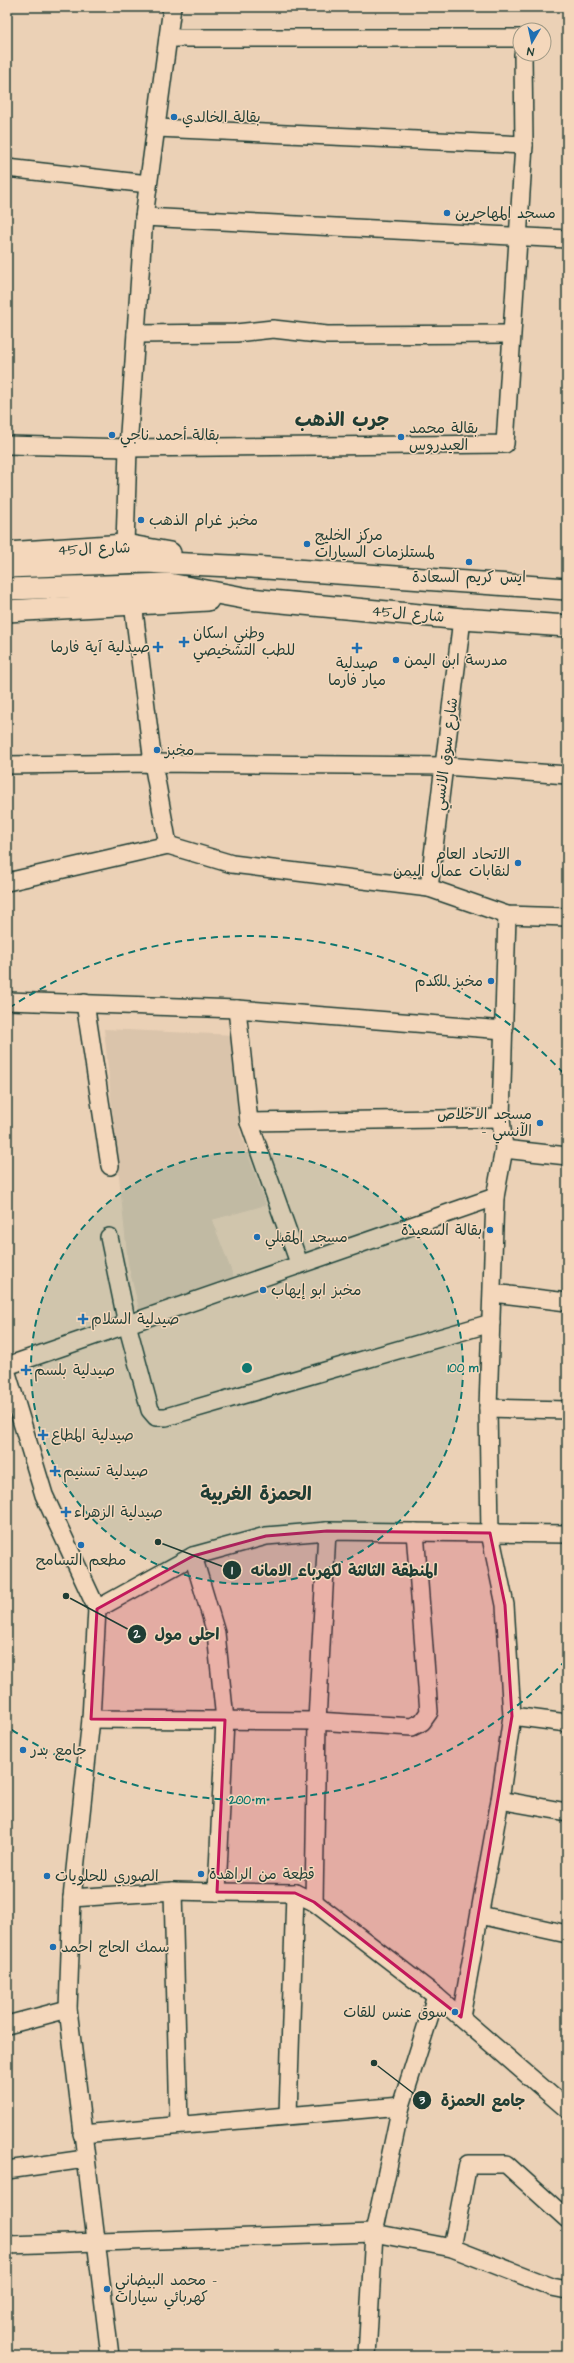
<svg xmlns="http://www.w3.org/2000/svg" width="574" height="2363" viewBox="0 0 574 2363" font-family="'Architects Daughter','Playpen Sans Arabic',sans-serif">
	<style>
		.built { fill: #dac4ab }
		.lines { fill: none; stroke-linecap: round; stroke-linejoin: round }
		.minor-casing { stroke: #1f3d34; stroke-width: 20 }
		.major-casing { stroke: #1f3d34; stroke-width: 24 }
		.minor { stroke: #f4d7bb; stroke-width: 17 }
		.major { stroke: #f4d7bb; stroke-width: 21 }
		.marked { fill: #c2185b; fill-opacity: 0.2; stroke: #c2185b; stroke-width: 3; stroke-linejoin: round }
		.ring { fill: none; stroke: #0f766e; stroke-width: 2; stroke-dasharray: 7 5 }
		.poi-dot { fill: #1f6fb2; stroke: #f4d7bb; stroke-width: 1.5 }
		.labels { text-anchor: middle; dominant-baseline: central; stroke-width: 3; stroke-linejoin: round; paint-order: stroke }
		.poi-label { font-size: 15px; fill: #1f3d34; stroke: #f4d7bb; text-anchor: start }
		.street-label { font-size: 15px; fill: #1f3d34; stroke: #f4d7bb }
		.district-label { font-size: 19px; font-weight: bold; fill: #1f3d34; stroke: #f4d7bb }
		.centre { fill: #0f766e; stroke: #f4d7bb; stroke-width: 2 }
		.ring-label { font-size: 12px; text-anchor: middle; font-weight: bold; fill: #0f766e; stroke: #f4d7bb; stroke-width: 3; stroke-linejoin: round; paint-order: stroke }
		.leader { fill: none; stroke: #1f3d34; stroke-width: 1.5 }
		.callout-dot { fill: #1f3d34; stroke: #f4d7bb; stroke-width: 1.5 }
		.mark-label { font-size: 12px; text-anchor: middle; font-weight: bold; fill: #fff }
		.callout-label { font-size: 16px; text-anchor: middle; font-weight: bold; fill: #1f3d34; stroke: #f4d7bb; stroke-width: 3; stroke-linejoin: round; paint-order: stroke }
	</style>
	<rect width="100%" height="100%" fill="#ebd1b6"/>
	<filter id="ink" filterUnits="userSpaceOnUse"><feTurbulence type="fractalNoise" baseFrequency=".025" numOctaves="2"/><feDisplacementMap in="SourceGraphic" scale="8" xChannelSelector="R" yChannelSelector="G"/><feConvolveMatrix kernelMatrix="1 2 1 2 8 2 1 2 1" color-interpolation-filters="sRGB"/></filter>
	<g filter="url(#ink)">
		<!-- built -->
		<polygon class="built" points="104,1029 235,1035 240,1131 266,1205 212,1220 236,1283 141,1317 128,1264"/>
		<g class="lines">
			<defs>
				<g id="minor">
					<polyline points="168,38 520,38"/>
					<polyline points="157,128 524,145"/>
					<polyline points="7,168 148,184"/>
					<polyline points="144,217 567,239"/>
					<polyline points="136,334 236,333 273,329 327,335 511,334"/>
					<polyline points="7,445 128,448 505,444 524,145 523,54"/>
					<polyline points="125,545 128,448 144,217 172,7"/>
					<polyline points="133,603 153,763 168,845"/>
					<polyline points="7,765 153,763 445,766 567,775"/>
					<polyline points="7,882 168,845 232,864 429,888 507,915 567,917"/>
					<polyline points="429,888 462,619"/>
					<polyline points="7,1001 237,1009 504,1030"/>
					<polyline points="85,1003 110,1166"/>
					<polyline points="237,1009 249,1122 299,1263"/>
					<polyline points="249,1122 501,1118"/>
					<polyline points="504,1149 567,1156"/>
					<polyline points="109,1237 127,1324 150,1410 156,1417 166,1417 491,1323"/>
					<polyline points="493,1293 567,1302"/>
					<polyline points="7,1366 495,1197"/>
					<polyline points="7,1373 44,1495 97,1609 91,1719 72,1898 68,2009 110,2356"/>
					<polyline points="488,1408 567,1410"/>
					<polyline points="193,1556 216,1633 225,1720 217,1892"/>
					<polyline points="97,1609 193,1556 266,1536 327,1531 567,1534"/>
					<polyline points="512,1716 567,1723"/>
					<polyline points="91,1719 317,1721 412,1727 422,1722 429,1712 415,1532"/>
					<polyline points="500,1800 567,1812"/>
					<polyline points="173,1891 179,2125"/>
					<polyline points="72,1898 173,1891 217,1892 295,1893 314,1902 436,1996 567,2109"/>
					<polyline points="314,1902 317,1721 327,1531"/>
					<polyline points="480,1915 567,1934"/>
					<polyline points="461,2017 500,1800 512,1716 505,1605 490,1533 488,1408 495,1197 504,1149 501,1118 507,915"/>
					<polyline points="7,2025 68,2009"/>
					<polyline points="288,2115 295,1893"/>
					<polyline points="82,2134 401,2106"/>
					<polyline points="7,2170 85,2159"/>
					<polyline points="7,2245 374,2233 452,2248 552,2287 567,2290"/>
					<polyline points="452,2248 468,2164 506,2164 567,2219"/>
					<polyline points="367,2356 374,2233 401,2106 436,1996"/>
				</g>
				<g id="major">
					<polyline points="7,553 125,545 170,553"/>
					<polyline points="7,567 145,562 252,567 567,589"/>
					<polyline points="7,589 169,584 249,599 462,619 567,626"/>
					<polyline points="7,611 208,600"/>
				</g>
			</defs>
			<!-- minor casing -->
			<use href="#minor" class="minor-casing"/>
			<!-- major casing -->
			<use href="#major" class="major-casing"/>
			<!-- minor -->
			<use href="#minor" class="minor"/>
			<!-- major -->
			<use href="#major" class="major"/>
		</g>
	</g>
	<!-- marked area -->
	<path class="marked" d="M327,1531l163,2 15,72 7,111 -51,301 -147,-115 -19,-9 -78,-1 8,-172 -134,-1 6,-110 96,-53 73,-20z"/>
	<!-- distance rings -->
	<circle cx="247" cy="1368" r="216" fill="#0f766e" fill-opacity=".12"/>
	<g class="ring">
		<circle cx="247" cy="1368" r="216"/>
		<path d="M566 1660A432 432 0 0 1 9 1728M9 1008A432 432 0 0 1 566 1076"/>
	</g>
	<!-- markers -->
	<g class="poi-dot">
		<circle cx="174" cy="117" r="4"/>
		<circle cx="447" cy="213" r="4"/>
		<circle cx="112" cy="435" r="4"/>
		<circle cx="401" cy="437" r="4"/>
		<circle cx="141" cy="520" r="4"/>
		<circle cx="307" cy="544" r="4"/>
		<circle cx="469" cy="562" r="4"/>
		<path d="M182 636h4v4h4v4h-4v4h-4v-4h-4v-4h4z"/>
		<path d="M156 641h4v4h4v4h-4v4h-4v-4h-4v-4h4z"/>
		<path d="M355 642h4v4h4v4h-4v4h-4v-4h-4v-4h4z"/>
		<circle cx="396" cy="660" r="4"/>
		<circle cx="157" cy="750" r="4"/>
		<circle cx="518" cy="863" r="4"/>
		<circle cx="491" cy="981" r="4"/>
		<circle cx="540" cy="1123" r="4"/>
		<circle cx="490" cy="1230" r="4"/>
		<circle cx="257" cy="1237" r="4"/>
		<circle cx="263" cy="1290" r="4"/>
		<path d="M81 1313h4v4h4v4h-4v4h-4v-4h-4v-4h4z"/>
		<path d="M24 1364h4v4h4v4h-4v4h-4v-4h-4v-4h4z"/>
		<path d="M41 1429h4v4h4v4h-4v4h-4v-4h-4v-4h4z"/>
		<path d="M53 1465h4v4h4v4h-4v4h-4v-4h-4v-4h4z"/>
		<path d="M64 1506h4v4h4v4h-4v4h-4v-4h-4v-4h4z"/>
		<circle cx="81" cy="1545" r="4"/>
		<circle cx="23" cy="1750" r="4"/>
		<circle cx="201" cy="1874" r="4"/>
		<circle cx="47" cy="1876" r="4"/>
		<circle cx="53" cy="1947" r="4"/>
		<circle cx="455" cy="2012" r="4"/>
		<circle cx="107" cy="2289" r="4"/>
	</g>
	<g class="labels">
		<!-- poi labels -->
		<g class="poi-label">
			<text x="182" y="117">بقالة الخالدي</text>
			<text x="455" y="213">مسجد المهاجرين</text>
			<text x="409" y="428">بقالة محمد<tspan x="409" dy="17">العيدروس</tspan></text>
			<text x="120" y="435">بقالة أحمد ناجي</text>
			<text x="149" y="520">مخبز غرام الذهب</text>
			<text x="315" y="535">مركز الخليج<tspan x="315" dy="17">لمستلزمات السيارات</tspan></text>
			<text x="469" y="577" text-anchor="middle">ايس كريم السعادة</text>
			<text x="193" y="633">وطني اسكان<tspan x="193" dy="17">للطب التشخيصي</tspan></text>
			<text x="150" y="647" text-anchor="end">صيدلية آية فارما</text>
			<text x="404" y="660">مدرسة ابن اليمن</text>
			<text x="357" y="663" text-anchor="middle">صيدلية<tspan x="357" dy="17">ميار فارما</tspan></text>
			<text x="165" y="750">مخبز</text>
			<text x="510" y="854" text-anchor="end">الاتحاد العام<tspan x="510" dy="17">لنقابات عمال اليمن</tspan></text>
			<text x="483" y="981" text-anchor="end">مخبز للكدم</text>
			<text x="532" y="1114" text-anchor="end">مسجد الاخلاص<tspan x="532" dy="17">- الآنسي</tspan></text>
			<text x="482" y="1230" text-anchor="end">بقالة السعيدة</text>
			<text x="265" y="1237">مسجد المقبلي</text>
			<text x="271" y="1290">مخبز ابو إيهاب</text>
			<text x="91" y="1319">صيدلية السلام</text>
			<text x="34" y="1370">صيدلية بلسم</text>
			<text x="51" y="1435">صيدلية المطاع</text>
			<text x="63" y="1471">صيدلية تسنيم</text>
			<text x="74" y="1512">صيدلية الزهراء</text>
			<text x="81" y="1560" text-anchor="middle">مطعم التسامح</text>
			<text x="31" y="1750">جامع بدر</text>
			<text x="209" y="1874">قطعة من الراهدة</text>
			<text x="55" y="1876">الصوري للحلويات</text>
			<text x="61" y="1947">سمك الحاج احمد</text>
			<text x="447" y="2012" text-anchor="end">سوق عنس للقات</text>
			<text x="115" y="2280">محمد البيضاني -<tspan x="115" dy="17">كهربائي سيارات</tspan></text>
		</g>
		<!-- street labels -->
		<g class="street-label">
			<text transform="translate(94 549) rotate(-2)">شارع ال45</text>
			<text transform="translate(408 614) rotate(5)">شارع ال45</text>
			<text transform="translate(446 754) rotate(-83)">شارع سوق الانسي</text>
		</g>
		<!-- district labels -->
		<g class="district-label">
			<text x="342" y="420">جرب الذهب</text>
			<text x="256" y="1494">الحمزة الغربية</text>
		</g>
	</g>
	<circle cx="247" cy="1368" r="6" class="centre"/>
	<g class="ring-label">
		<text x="463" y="1372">100 m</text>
		<text x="247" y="1804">200 m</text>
	</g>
	<!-- callouts -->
	<path class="leader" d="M158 1542L232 1570M66 1596L137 1634M374 2063L422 2100"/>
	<g class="callout-dot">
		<circle cx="158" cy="1542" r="4"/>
		<circle cx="66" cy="1596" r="4"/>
		<circle cx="374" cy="2063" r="4"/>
		<circle cx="232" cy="1570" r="10"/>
		<circle cx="137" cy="1634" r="10"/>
		<circle cx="422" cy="2100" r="10"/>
	</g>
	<g class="mark-label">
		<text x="232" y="1574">1</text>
		<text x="137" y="1638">2</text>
		<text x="422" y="2104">3</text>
	</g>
	<g class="callout-label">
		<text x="344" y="1576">المنطقة الثالثة لكهرباء الامانه</text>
		<text x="187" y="1640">احلى مول</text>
		<text x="483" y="2106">جامع الحمزة</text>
	</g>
	<!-- margin -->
	<rect width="574" height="2363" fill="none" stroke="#f4d7bb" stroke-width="24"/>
	<rect x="12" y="12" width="550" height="2339" fill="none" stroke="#1f3d34" stroke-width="1.5" filter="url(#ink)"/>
	<!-- north arrow -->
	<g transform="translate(532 42) rotate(189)"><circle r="19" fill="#f4d7bb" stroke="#9f9985"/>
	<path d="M0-3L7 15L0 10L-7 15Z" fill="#1f6fb2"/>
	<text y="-6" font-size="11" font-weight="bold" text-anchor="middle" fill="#1f3d34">N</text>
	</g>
</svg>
